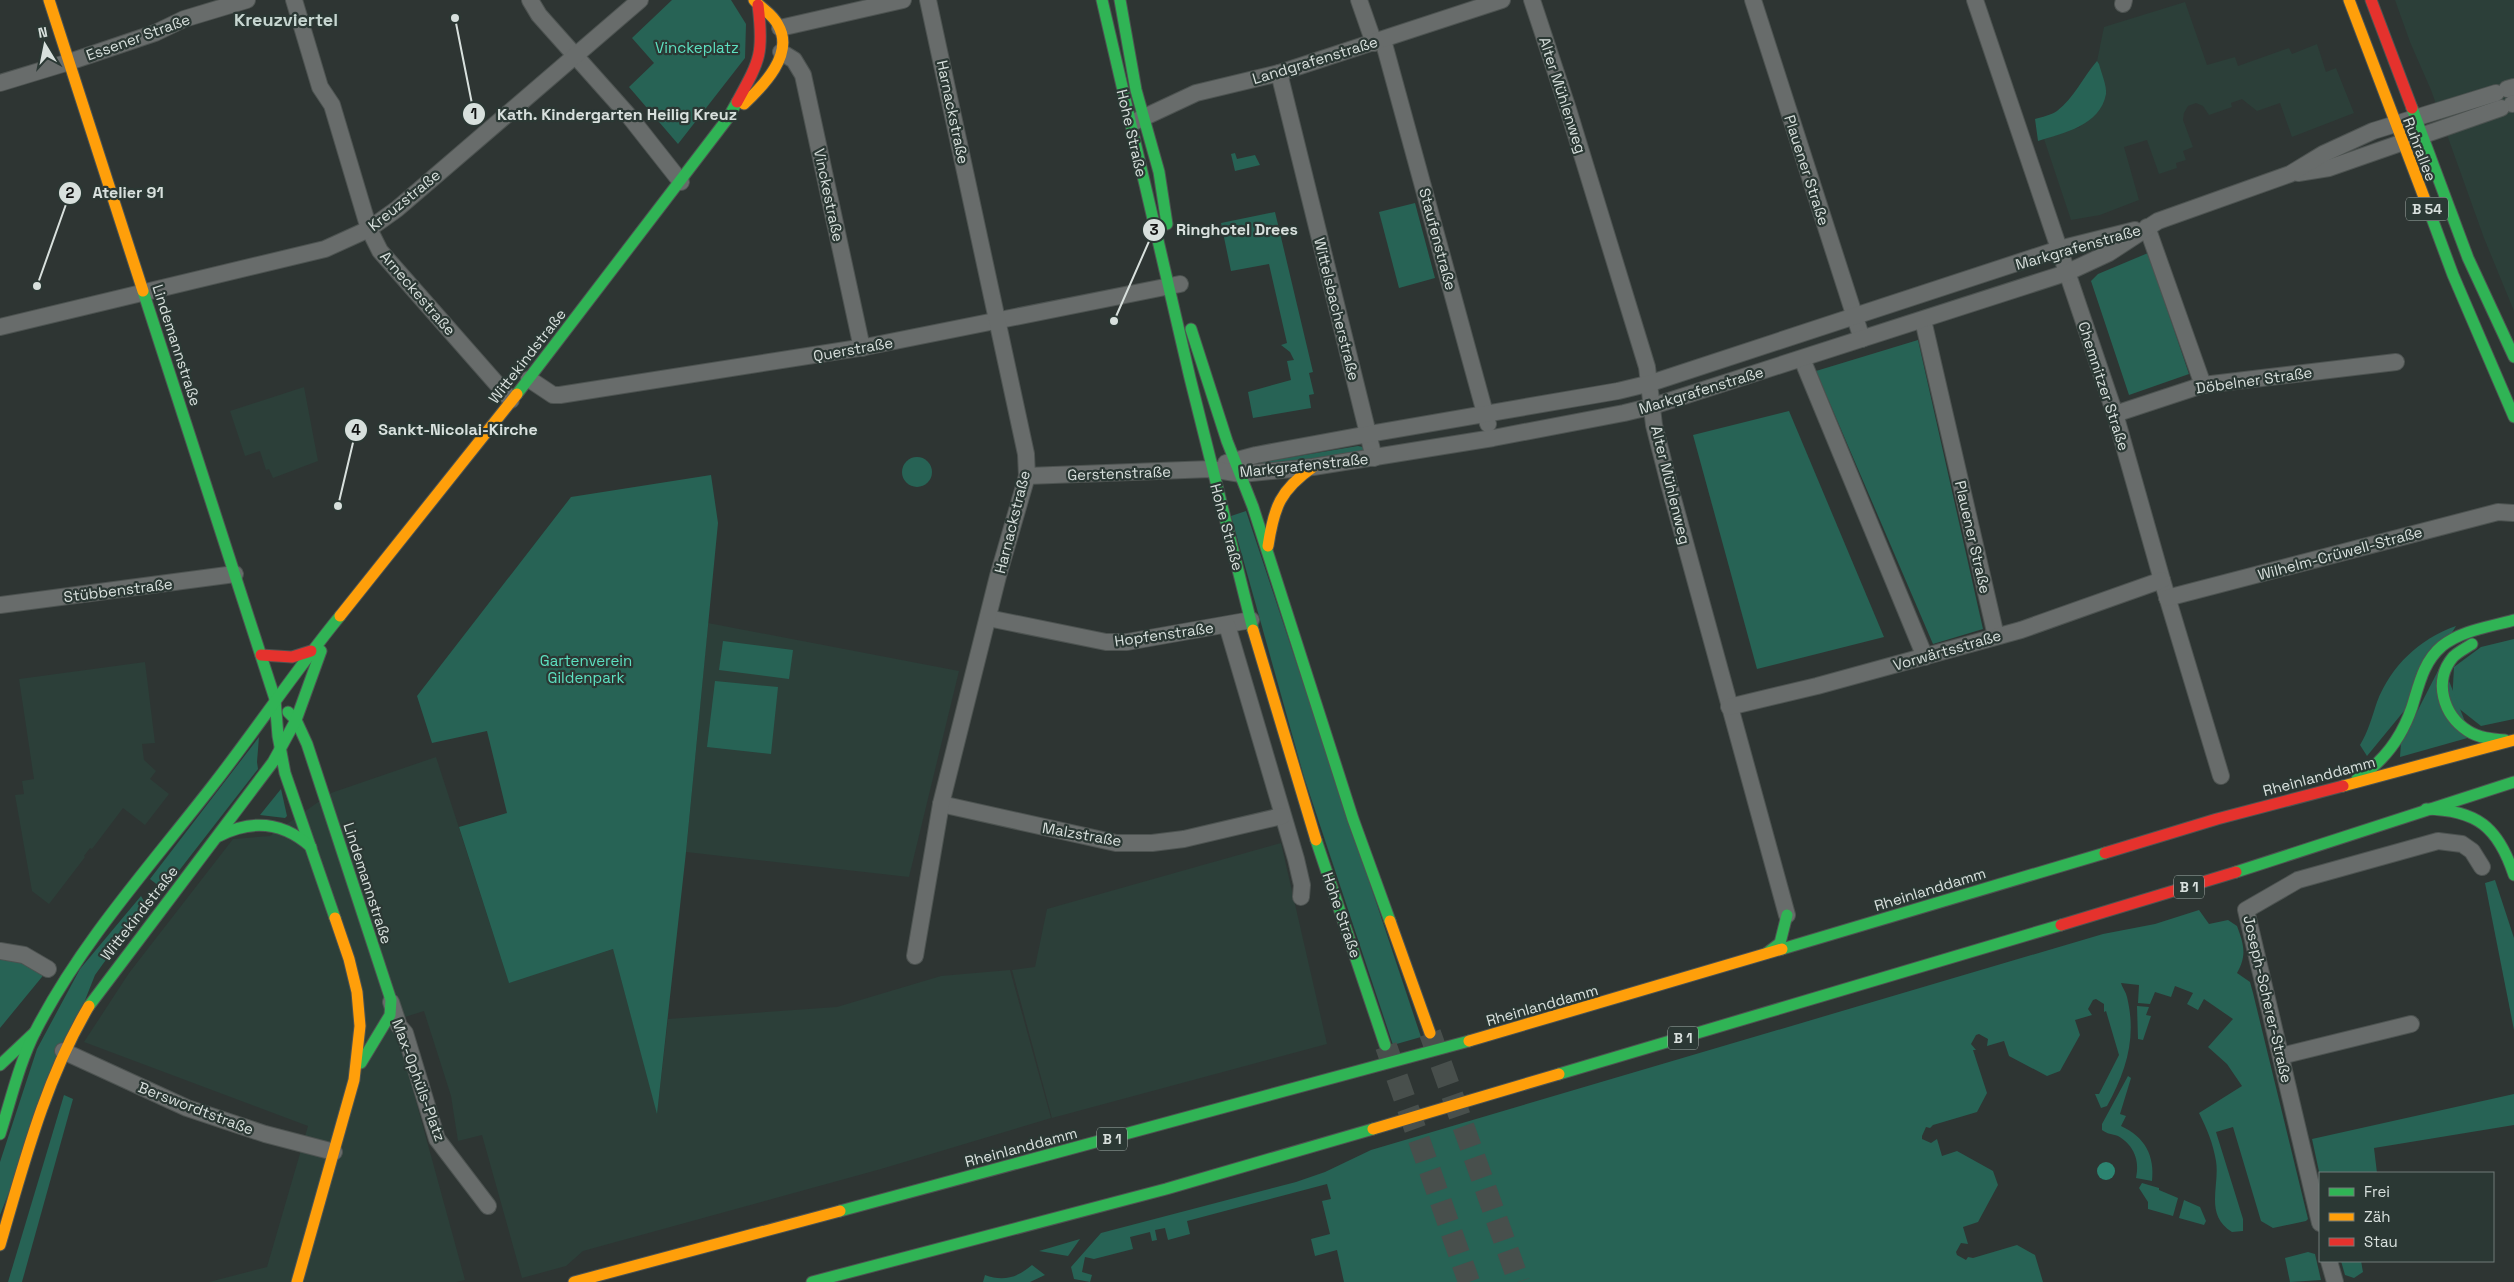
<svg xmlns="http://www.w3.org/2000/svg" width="2514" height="1282" viewBox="0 0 2514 1282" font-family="'Space Grotesk',sans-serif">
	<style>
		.built { fill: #2c3f39 }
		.green { fill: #276355 }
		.water { fill: #2c8471 }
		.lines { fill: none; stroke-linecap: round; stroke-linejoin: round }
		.secondary-tunnel { stroke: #484f4c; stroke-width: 22; stroke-dasharray: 22 11; stroke-linecap: butt }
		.street-casing { stroke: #4d5351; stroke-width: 18 }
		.fast-casing { stroke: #4d5351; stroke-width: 13 }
		.slow-casing { stroke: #4d5351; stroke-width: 13 }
		.jam-casing { stroke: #4d5351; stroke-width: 13 }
		.street { stroke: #686c6b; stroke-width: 16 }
		.fast { stroke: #30b455; stroke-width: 11 }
		.slow { stroke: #ff9f0a; stroke-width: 11 }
		.jam { stroke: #e5322d; stroke-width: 11 }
		.labels { text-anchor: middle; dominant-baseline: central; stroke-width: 4.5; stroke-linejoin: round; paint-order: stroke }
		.shield { fill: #2b3834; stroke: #a4aeaa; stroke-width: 1 }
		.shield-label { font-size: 14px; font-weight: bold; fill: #d8e0dd }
		.street-label { font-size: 15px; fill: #d8e0dd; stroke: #2b3834 }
		.park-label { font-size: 15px; fill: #5de1c1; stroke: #2b3834 }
		.quarter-label { font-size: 18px; font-weight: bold; fill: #c7d6d1; stroke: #2b3834 }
		.leader { fill: none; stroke: #d8e0dd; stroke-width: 2 }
		.callout-dot { fill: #d8e0dd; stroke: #2b3834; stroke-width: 2 }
		.mark-label { font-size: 15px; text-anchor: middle; font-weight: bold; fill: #111 }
		.callout-label { font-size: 16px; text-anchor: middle; font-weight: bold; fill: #d8e0dd; stroke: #2b3834; stroke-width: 4.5; stroke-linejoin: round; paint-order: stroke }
	</style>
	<rect width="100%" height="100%" fill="#2e3533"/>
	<!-- built -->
	<g class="built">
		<polygon points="2395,0 2514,0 2514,311 2484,238 2431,90 2410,42"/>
		<polygon points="2185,2 2207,65 2235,57 2238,66 2289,48 2292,54 2317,44 2326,72 2336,68 2354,113 2292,137 2280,103 2257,111 2242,99 2231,103 2232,107 2209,115 2203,106 2196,103 2188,106 2184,113 2183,120 2193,147 2183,151 2186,160 2176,163 2177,168 2159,174 2147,140 2124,147 2139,200 2100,215 2071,220 2044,139 2080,127 2099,64 2097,61 2104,27"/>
		<polygon points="304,387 318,461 273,478 269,469 266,470 260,451 245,456 230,411"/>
		<polygon points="708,623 959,671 909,877 686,852"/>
		<polygon points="145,662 155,743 142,744 144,760 156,771 150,779 169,794 145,825 123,808 92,849 90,848 84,856 85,857 49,904 32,891 15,795 24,794 22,781 34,779 19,679"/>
		<polygon points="436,757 509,982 613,949 657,1112 668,1019 837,1007 941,976 1010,970 1051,1118 881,1169 583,1251 566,1266 522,1278 482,1135 458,1141 451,1096 424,1011 405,1017 396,1028 465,1280 456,1282 209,1282 267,1267 308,1126 84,1042 129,973 233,839 270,836 331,793"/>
		<polygon points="1281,843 1327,1044 1052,1118 1012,970 1035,967 1047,909"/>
	</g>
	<!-- green -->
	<g class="green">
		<polygon points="672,0 731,0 746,24 745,58 678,144 629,87 654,63 632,38"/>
		<path d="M2097,61l2,3c2,8 8,22 7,30 -6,32 -43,39 -68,47l-3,-22c7,-2 16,-4 22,-8 17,-13 26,-34 40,-50z"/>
		<polygon points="1235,153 1237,159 1255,155 1260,165 1235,171 1231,154"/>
		<polygon points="1415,203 1435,278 1399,288 1379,212"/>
		<polygon points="1275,212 1313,372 1309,373 1314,394 1309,395 1311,408 1253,418 1248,392 1291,380 1287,361 1294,360 1290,352 1281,345 1287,343 1269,264 1231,271 1221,223"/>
		<polygon points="2148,253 2189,374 2129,395 2091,281 2098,274"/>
		<polygon points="1918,340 1983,629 1933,644 1816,371"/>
		<polygon points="1789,411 1884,637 1757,669 1693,435"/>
		<polygon points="1358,446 1363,447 1364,452 1263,467 1262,462"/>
		<circle cx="917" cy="472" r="15"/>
		<polygon points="711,475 718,523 686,852 657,1114 613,949 509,983 459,827 507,813 487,731 432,743 417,696 571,497"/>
		<polygon points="1246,511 1421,1037 1393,1045 1304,777 1231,516"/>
		<path d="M2456,626l-52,85 -37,45 -7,-11c8,-13 12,-28 17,-43 14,-36 42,-63 79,-76z"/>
		<polygon points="2514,639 2514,719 2481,726 2452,703 2454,667 2481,647"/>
		<polygon points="723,641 793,650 789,679 719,670"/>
		<polygon points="2442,663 2471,737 2400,757 2401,743"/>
		<polygon points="715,681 778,687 771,754 707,747"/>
		<polygon points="259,737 257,762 258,769 164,890 150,879"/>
		<polygon points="281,789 287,816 285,818 260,815"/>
		<polygon points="2495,880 2514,938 2514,1030 2485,883"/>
		<polygon points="141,896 145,903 143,908 95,975 0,1215 0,1162 37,1049 80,969"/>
		<path d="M2199,910l10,14 19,-4 9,6c7,19 10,29 0,47l13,9 3,11 55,226 -2,2 -33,7 -12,-7 -28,-94 -17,5 27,87v12l-11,1c-28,-17 -12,-46 -16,-71 -3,-18 -9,-32 -17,-48l43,-27 -15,-22 -19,-17 25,-28 -29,-20 -6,11 -11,-6 6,-11 -18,-7 -4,11 -16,-5 -5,12 -12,-1 1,-18 -18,-2c1,4 5,9 6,14 10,41 -1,74 -20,109l-6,2 -6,-14h4l20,-39 -13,-44 -2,1v-8l-8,-5 -3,1 -5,9 4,6 -17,5 5,15 -20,36 -13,5 -38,-20 -5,-15 -17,5 1,-7 -9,-5 -3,1 -5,9 5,6h-3l14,43 -10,19 -44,13 -3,3 -4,-1 -4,9v3l9,4 6,-4 5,17 15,-5 36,20 5,14 -20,37 -15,5 5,17 -7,-1 -5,9 1,3 9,5 2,-3 5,1 44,-13 18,10 8,27h-699l-7,-32 -22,6 -4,-17 19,-5 -8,-33 9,-2 -4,-15 -140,37 3,13 -22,6 -3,-12 -10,2 2,10 -5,1 -2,-9 -20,5 3,12 -39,10 -9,-2 -3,15 10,3 -2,7 -16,-3 -3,-12 30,-34 195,-51 29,-10 46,-22 732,-216 52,-10z"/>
		<polygon points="0,954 46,972 0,1028"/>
		<polygon points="2137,1006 2149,1007 2146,1015 2151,1016 2143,1040 2138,1039"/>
		<path d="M2128,1076l3,2 -11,36 6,2 -5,10c24,11 34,30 31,55l-16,-3c4,-17 -2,-33 -18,-42 -6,-2 -11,-2 -16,-6v-6z"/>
		<polygon points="2514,1094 2514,1125 2374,1148 2377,1173 2320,1173 2320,1176 2312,1139"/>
		<polygon points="64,1095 73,1099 22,1282 8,1282"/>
		<polygon points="2142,1183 2159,1188 2159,1190 2178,1198 2173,1216 2148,1209 2148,1202 2139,1188"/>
		<polygon points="2184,1200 2200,1207 2206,1221 2204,1225 2179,1218"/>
		<polygon points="1080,1239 1068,1256 1039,1251"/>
		<polygon points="2308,1252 2315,1254 2321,1280 2290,1282 2285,1258"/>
		<polygon points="2341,1261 2361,1261 2363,1272 2354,1278 2345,1275"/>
		<path d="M1032,1265l13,10 -15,7h-47l2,-7c19,7 33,2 47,-10z"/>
	</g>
	<!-- water -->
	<circle class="water" cx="2106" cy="1171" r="9"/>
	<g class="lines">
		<!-- secondary-tunnel -->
		<g class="secondary-tunnel">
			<polyline points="1430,1033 1519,1282"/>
			<polyline points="1386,1046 1469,1282"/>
		</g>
		<defs>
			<g id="street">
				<polyline points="294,0 320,87 332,105 369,229 380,251 511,400"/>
				<polyline points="530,0 539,15 629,116 681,182"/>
				<polyline points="1359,0 1374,43"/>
				<polyline points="1532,0 1568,109 1647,367 1654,425 1669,484 1787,915"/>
				<polyline points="1753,0 1862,339"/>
				<polyline points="1975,0 2115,414 2162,580 2221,776"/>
				<polyline points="2123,4 2124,0"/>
				<polyline points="780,28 903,0"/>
				<polyline points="1383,40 1488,424"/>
				<polyline points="781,52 794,60 803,75 862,348"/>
				<polyline points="1279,73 1374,458"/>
				<polyline points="0,83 69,62 155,33 184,19 247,0"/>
				<polyline points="2507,89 2514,87"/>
				<polyline points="2512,104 2514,103"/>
				<polyline points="1134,122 1196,93 1279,73 1502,0"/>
				<polyline points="2298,173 2329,168 2501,108"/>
				<polyline points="2147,227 2203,385"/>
				<polyline points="1923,320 1996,636"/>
				<polyline points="0,327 325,249 369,229 397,209 640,0"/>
				<polyline points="1802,359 1925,657"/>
				<polyline points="529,379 553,395 560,395 865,347 1180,284"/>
				<polyline points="2115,414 2203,385 2396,362"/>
				<polyline points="1226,463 1256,455 1369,434 1618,391 1651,383 2059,249 2135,230"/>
				<polyline points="1027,476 1211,469 1241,474 1313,467 1493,438 1624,413 1653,406 2066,273 2109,253 2158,221 2290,174 2323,154 2373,131 2496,93"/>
				<polyline points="2167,598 2498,512 2513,513"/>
				<polyline points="0,605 235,574"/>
				<polyline points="988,618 1106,642 1127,642 1251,620"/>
				<polyline points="1227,625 1296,859 1302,885 1301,897"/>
				<polyline points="1729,707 1817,686 2021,630 2162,580"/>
				<polyline points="941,804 1116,843 1152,843 1184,839 1282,816"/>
				<polyline points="0,951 24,955 48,969"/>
				<polyline points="915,956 941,804 998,576 1027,476 1026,454 928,0"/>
				<polyline points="391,1002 399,1026 405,1033 437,1139 488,1206"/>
				<polyline points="63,1051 187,1108 265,1134 334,1152"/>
				<polyline points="2281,1056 2411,1024"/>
				<polyline points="2320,1223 2246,910 2298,880 2438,841 2462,844 2472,851 2482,867"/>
				<polyline points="2329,1261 2335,1282"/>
			</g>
			<g id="fast">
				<polyline points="1102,0 1190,378 1253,630"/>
				<polyline points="1120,0 1136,90 1159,172 1167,224"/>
				<polyline points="2412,108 2468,258 2514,357"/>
				<polyline points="2430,213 2453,275 2514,417"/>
				<polyline points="143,291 275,699 278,736 285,773 335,918"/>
				<polyline points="1191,329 1227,441 1253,507 1353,819 1390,921"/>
				<polyline points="517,394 728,118 737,102"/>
				<path d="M2472,644c-6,4 -14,8 -19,13 -20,24 -10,58 15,74 11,7 24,8 37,9"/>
				<polyline points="288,712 296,720 307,744 391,1000 390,1015 361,1063"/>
				<path d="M2357,779c26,-17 45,-42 55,-72 7,-22 11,-45 30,-61 20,-16 48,-19 72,-26"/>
				<path d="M2426,809c51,1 72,18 88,66"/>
				<path d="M219,836c33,-17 64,-14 92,11"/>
				<polyline points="1316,840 1385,1045"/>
				<polyline points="2236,872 2514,782"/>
				<polyline points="1782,949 2105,853"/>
				<polyline points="1767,953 1780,943 1787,915"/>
				<polyline points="89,1006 273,762 296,720 321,651"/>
				<polyline points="0,1065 35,1032"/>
				<polyline points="1559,1074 2061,925"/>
				<path d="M0,1134c11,-34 19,-71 36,-104 46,-89 115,-165 177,-245 43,-55 82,-114 127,-169"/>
				<polyline points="840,1211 1469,1041"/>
				<polyline points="812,1282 1166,1189 1373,1129"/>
			</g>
			<g id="slow">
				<polyline points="49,0 143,291"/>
				<polyline points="2349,0 2430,213"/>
				<path d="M744,104c19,-18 51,-50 34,-79 -5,-11 -16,-16 -24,-25"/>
				<path d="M1268,546c6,-39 12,-56 45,-79"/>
				<polyline points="340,616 517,394"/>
				<polyline points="1253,630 1316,840"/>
				<polyline points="2343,786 2514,740"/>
				<polyline points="1390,921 1430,1033"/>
				<polyline points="1469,1041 1782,949"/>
				<polyline points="1373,1129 1559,1074"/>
				<path d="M0,1245c24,-82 45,-165 89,-239"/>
				<polyline points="297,1282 354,1080 360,1026 357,992 349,959 335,918"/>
				<polyline points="574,1282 840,1211"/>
			</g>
			<g id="jam">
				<polyline points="2371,0 2412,108"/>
				<path d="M737,102c23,-42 27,-48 21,-97"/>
				<polyline points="261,655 292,657 311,651"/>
				<polyline points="2105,853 2217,819 2343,786"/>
				<polyline points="2061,925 2236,872"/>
			</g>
		</defs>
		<!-- street casing -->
		<use href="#street" class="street-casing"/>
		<!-- fast casing -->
		<use href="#fast" class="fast-casing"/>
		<!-- slow casing -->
		<use href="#slow" class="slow-casing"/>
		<!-- jam casing -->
		<use href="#jam" class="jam-casing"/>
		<!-- street -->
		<use href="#street" class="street"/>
		<!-- fast -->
		<use href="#fast" class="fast"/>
		<!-- slow -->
		<use href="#slow" class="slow"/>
		<!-- jam -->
		<use href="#jam" class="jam"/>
	</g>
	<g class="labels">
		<!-- shield labels -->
		<g class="shield">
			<rect x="2406" y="197.5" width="42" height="23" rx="4"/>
			<rect x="2174" y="875.5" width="30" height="23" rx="4"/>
			<rect x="1668" y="1026.5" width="30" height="23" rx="4"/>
			<rect x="1097" y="1127.5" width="30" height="23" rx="4"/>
		</g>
		<g class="shield-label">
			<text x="2427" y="209">B 54</text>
			<text x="2189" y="887">B 1</text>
			<text x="1683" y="1038">B 1</text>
			<text x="1112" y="1139">B 1</text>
		</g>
		<!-- street labels -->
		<g class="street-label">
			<text transform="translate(138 37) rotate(-20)">Essener Straße</text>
			<text transform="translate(1315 60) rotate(-17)">Landgrafenstraße</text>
			<text transform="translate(1563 95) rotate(72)">Alter Mühlenweg</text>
			<text transform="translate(953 112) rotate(78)">Harnackstraße</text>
			<text transform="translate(1132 133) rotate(77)">Hohe Straße</text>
			<text transform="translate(2420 149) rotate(69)">Ruhrallee</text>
			<text transform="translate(1807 170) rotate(72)">Plauener Straße</text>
			<text transform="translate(829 195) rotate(78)">Vinckestraße</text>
			<text transform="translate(404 200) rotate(-39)">Kreuzstraße</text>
			<text transform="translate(1438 239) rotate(75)">Staufenstraße</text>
			<text transform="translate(2078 247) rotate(-16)">Markgrafenstraße</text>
			<text transform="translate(418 293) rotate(49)">Arneckestraße</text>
			<text transform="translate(1337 309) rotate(76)">Wittelsbacherstraße</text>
			<text transform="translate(177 345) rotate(72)">Lindemannstraße</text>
			<text transform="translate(853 349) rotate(-10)">Querstraße</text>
			<text transform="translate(527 356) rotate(-52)">Wittekindstraße</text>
			<text transform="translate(2254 380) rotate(-8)">Döbelner Straße</text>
			<text transform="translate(2104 386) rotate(72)">Chemnitzer Straße</text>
			<text transform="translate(1701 390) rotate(-17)">Markgrafenstraße</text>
			<text transform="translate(1304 465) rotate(-6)">Markgrafenstraße</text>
			<text transform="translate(1119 473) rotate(-2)">Gerstenstraße</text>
			<text transform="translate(1671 485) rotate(76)">Alter Mühlenweg</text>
			<text transform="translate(1012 522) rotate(-76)">Harnackstraße</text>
			<text transform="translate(1227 527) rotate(75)">Hohe Straße</text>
			<text transform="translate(1973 537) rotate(77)">Plauener Straße</text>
			<text transform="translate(2340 553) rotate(-15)">Wilhelm-Crüwell-Straße</text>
			<text transform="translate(118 590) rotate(-7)">Stübbenstraße</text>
			<text transform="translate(1164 634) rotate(-8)">Hopfenstraße</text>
			<text transform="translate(1947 650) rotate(-16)">Vorwärtsstraße</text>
			<text transform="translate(2319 776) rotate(-15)">Rheinlanddamm</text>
			<text transform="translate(1082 834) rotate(10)">Malzstraße</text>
			<text transform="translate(368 883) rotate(72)">Lindemannstraße</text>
			<text transform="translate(1930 889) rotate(-17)">Rheinlanddamm</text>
			<text transform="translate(139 913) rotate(-52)">Wittekindstraße</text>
			<text transform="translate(1342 915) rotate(71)">Hohe Straße</text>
			<text transform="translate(2268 999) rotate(77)">Joseph-Scherer-Straße</text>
			<text transform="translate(1542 1005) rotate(-16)">Rheinlanddamm</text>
			<text transform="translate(419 1080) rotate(70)">Max-Ophüls-Platz</text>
			<text transform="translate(196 1108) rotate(21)">Berswordtstraße</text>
			<text transform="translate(1021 1147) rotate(-15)">Rheinlanddamm</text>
		</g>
		<!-- park labels -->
		<g class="park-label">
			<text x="697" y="47">Vinckeplatz</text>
			<text x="586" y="660">Gartenverein<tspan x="586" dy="17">Gildenpark</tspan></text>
		</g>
		<!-- quarter labels -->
		<g class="quarter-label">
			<text x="286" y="19">Kreuzviertel</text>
		</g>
	</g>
	<!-- callouts -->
	<path class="leader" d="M455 18L474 114M37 286L70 193M1114 321L1154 230M338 506L356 430"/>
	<g class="callout-dot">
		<circle cx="455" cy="18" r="5"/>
		<circle cx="37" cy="286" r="5"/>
		<circle cx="1114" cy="321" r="5"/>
		<circle cx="338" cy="506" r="5"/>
		<circle cx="474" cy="114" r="12"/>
		<circle cx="70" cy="193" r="12"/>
		<circle cx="1154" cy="230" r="12"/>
		<circle cx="356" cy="430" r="12"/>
	</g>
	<g class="mark-label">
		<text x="474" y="119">1</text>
		<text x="70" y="198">2</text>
		<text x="1154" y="235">3</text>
		<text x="356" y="435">4</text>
	</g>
	<g class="callout-label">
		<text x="617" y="120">Kath. Kindergarten Heilig Kreuz</text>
		<text x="128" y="198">Atelier 91</text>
		<text x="1237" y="235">Ringhotel Drees</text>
		<text x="458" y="435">Sankt-Nicolai-Kirche</text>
	</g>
	<!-- legend -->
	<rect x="2319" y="1172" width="175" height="90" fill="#2b3834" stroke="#707b78"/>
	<rect x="2329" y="1188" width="25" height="8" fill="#30b455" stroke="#707b78"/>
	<text x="2364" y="1197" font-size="15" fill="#d8e0dd">Frei</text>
	<rect x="2329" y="1213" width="25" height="8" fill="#ff9f0a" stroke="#707b78"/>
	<text x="2364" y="1222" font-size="15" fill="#d8e0dd">Zäh</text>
	<rect x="2329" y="1238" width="25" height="8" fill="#e5322d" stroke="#707b78"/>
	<text x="2364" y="1247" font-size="15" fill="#d8e0dd">Stau</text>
	<!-- north arrow -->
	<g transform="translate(45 45) rotate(350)" stroke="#2b3834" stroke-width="4" paint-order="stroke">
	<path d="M0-4L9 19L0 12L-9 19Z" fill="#d8e0dd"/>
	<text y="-8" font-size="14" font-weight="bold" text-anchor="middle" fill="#d8e0dd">N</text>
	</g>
</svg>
